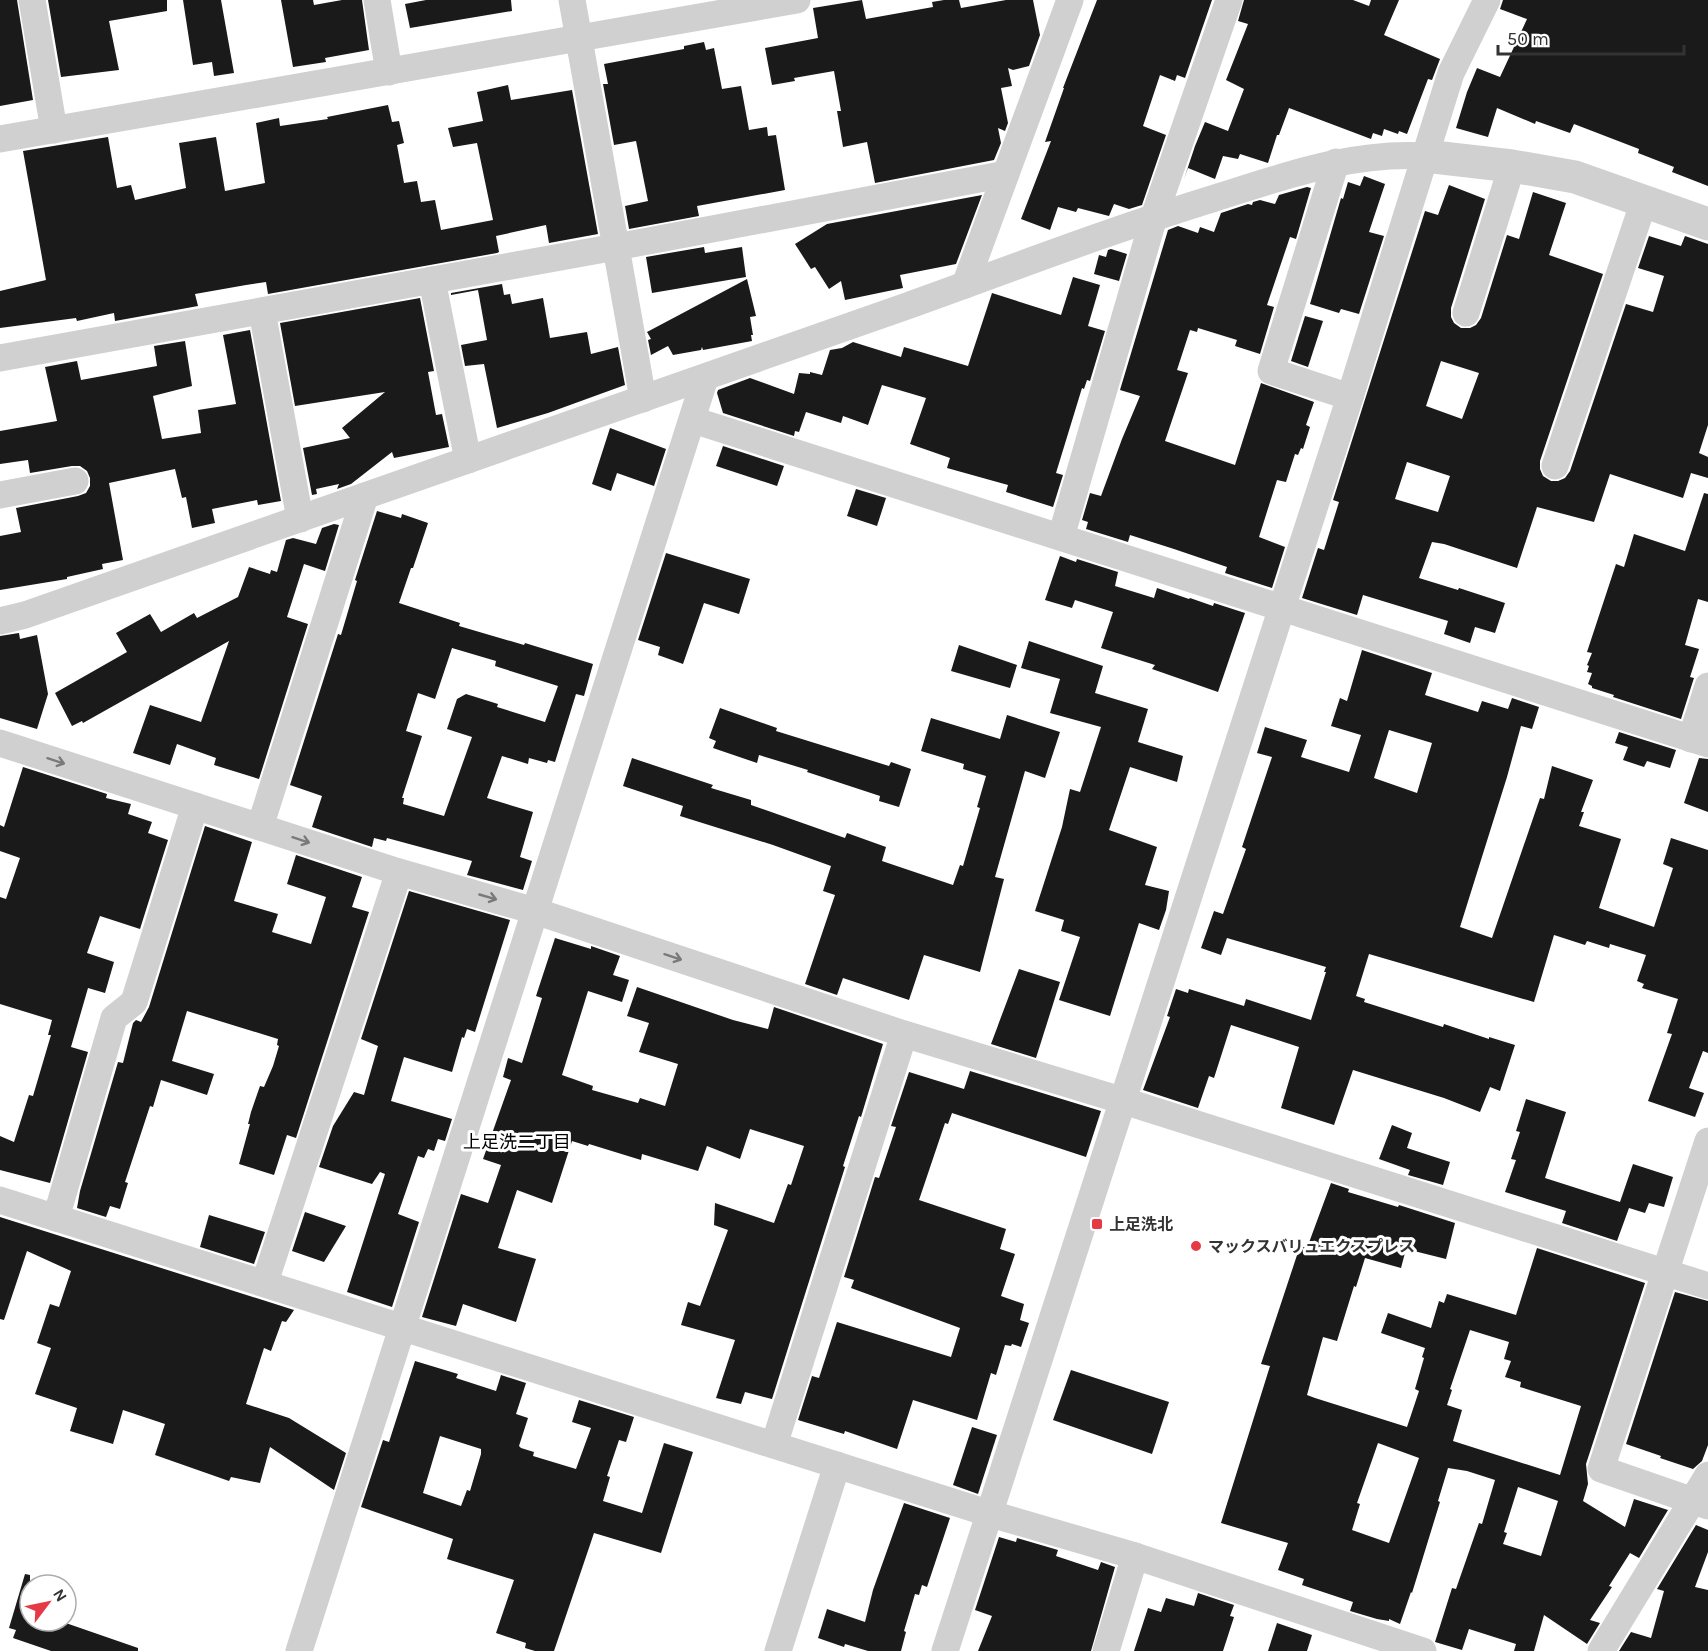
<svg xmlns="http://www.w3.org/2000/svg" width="1708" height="1651" viewBox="0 0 1708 1651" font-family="Karla,'Noto Sans JP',sans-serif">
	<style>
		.building { fill: #1a1a1a; fill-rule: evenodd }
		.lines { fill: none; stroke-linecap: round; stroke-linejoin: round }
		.minor { stroke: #d0d0d0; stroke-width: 27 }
		.tertiary { stroke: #d0d0d0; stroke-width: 33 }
		.oneway { stroke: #7a7a7a }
		.poi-dot { fill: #e63946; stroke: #fff; stroke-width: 2 }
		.labels { text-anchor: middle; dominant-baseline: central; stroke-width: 6; stroke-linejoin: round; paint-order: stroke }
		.poi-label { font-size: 16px; font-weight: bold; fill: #333; stroke: #fff; text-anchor: start }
		.neighbourhood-label { font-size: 18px; fill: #000; stroke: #fff }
	</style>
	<rect width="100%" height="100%" fill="#fff"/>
	<!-- building -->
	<g class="building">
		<polygon points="0,0 17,0 33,100 0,106"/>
		<polygon points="48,0 167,0 167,11 109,21 119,70 61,77"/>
		<polygon points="183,0 221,0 234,73 214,76 212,62 193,65"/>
		<polygon points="281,0 313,0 314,5 342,0 362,0 369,50 325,58 326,62 293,67"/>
		<polygon points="426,0 511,0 512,11 410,28 405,4"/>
		<polygon points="862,0 866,19 933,7 932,2 944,0 959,0 961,8 1006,0 1033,0 1040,35 1029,66 1013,70 1008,68 1012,86 1001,88 1008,123 1005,131 998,128 1001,143 994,160 875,183 867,142 843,147 837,111 841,111 834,71 794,78 795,81 772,85 765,48 818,38 813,8"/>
		<polygon points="1097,0 1212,0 1185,78 1177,75 1175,81 1160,75 1143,126 1166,135 1142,205 1129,209 1114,204 1109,216 1078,208 1076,212 1058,207 1050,230 1021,219 1051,141 1045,142 1064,88 1063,88"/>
		<polygon points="1244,0 1353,0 1369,6 1371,0 1399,0 1384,35 1440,59 1432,80 1428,79 1407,134 1399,131 1398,134 1384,129 1382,136 1373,133 1371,139 1289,108 1279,135 1277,135 1268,163 1240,154 1238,159 1223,156 1215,179 1188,168 1184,179 1195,146 1205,122 1228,131 1244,89 1226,80 1248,24 1238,21"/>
		<polygon points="1503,0 1708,0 1708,186 1672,172 1674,167 1638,153 1639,149 1574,124 1570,133 1536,121 1535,124 1497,108 1488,137 1456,128 1467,92 1477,68 1500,77 1527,19 1500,9"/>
		<polygon points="704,42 706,50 714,48 722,89 741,86 749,130 767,127 768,136 776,135 785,190 697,206 699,216 629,229 625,206 648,201 636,141 614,145 603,84 608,84 604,64 684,49 684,46"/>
		<polygon points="508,85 511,100 572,90 598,234 549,243 546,225 496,236 499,252 497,253 268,294 266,282 246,285 195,294 198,306 115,321 114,313 77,321 76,318 0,328 0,291 46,280 23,151 108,137 117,188 131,185 135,200 186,188 179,143 216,137 225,191 265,183 256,123 279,118 280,126 328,119 327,117 388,105 392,122 399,121 404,143 397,145 404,183 417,181 421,202 435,200 441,230 493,220 477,143 453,147 448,128 483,121 477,92"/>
		<polygon points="1364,176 1385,184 1369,232 1384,236 1359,314 1341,309 1339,313 1310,304 1341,198 1343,199 1348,182 1360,186"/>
		<path d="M1449,185l36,14 -34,109v9l3,6 7,5h9l6,-3 5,-7 26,-83 12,4 14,-47 33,11 -17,52 54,19 -63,187v8l3,7 8,5h7l7,-3 5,-7 56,-167 27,8 11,-36 -26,-8 11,-32 32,10 4,-10 23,8v181l-9,28 9,4v21l-17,-5 -8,25 -73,-24 -16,48 -57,-15 -20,61 -73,-24 -12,-2 -13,36 39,12 1,-2 46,15 -10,30 -20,-6 -5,16 -26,-9 4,-13 -85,-26 -6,20 -55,-17 16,-50 6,2 15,-48 -6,-2 92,-289 13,4zM1441,361l38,12 -17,46 -36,-13zM1407,462l43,14 -12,36 -43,-13z"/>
		<polygon points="1307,187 1311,188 1296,239 1290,237 1267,305 1274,307 1260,354 1235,346 1237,340 1198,328 1197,332 1190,330 1177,370 1188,373 1165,441 1235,465 1261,383 1314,402 1306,425 1310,427 1303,449 1301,448 1298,455 1295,454 1286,482 1277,480 1259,537 1285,547 1272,588 1225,573 1227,567 1174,549 1130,535 1128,542 1086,529 1088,522 1082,520 1090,493 1101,496 1122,439 1140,396 1120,390 1168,230 1178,226 1198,233 1200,227 1214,232 1221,213 1248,204 1252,205 1253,202 1260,200 1275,204 1279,195"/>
		<polygon points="982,195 956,264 900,275 903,288 845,300 841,281 829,289 815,267 811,269 795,244 827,224"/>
		<polygon points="704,247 705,253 742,247 746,277 652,293 646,257"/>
		<polygon points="1111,249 1127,254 1119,281 1094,274 1099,255 1106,257 1108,250"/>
		<polygon points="1073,277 1100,285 1088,326 1105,331 1090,381 1087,380 1084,389 1082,388 1056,473 1063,475 1053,507 1006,492 1008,485 947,468 950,458 910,444 926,398 882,385 868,425 843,416 841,423 806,412 799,432 795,431 794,436 723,413 717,393 718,390 750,378 794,394 799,373 810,374 810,372 822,375 830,350 842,348 853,342 901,357 904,347 968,366 992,293 1061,315"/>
		<polygon points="747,279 756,316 750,317 753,335 751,335 752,341 703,350 702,347 701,350 673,355 668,346 651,355 648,340 651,339 647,332"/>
		<polygon points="502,284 504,295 510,294 512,304 543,298 550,338 587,332 591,354 618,347 625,385 548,413 497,428 484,364 465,366 461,345 487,340 478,290 451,295 451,293"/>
		<polygon points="420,298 434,371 428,372 436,415 442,414 449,447 394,458 392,452 351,484 337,489 339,484 316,489 317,494 312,495 303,448 350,438 342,428 385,392 295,406 280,323"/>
		<polygon points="1305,316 1323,321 1308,367 1291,361"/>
		<polygon points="250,330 281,501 258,505 257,500 212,509 215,523 192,528 186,497 182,498 175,469 109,483 123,560 102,564 103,569 67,577 67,579 0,590 0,536 21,532 16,508 78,496 86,493 90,486 90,478 87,471 80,466 72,466 30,473 28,460 0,464 0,431 57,421 45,367 77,361 81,380 157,366 154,346 185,341 192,386 153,396 162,439 201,433 198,410 236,404 223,335"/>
		<polygon points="610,428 666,449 654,486 617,473 611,491 592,484"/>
		<polygon points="723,446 784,466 777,486 716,466"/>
		<polygon points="856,489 886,498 877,526 847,516"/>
		<polygon points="1704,493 1708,494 1708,602 1698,599 1685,645 1699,649 1690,677 1694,678 1693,681 1681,719 1613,697 1614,695 1592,688 1592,686 1588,684 1592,673 1587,672 1589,666 1587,665 1592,653 1587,652 1616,564 1624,567 1634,534 1685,551"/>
		<path d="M377,511l24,7 1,-4 26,9 -15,45h-2l-12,35 61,20 -1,3 65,19 1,-2 68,21 -9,32 -8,-2 -21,68 -7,-2 -1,3 -18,-5 -1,6 -26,-8 -15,42 46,14 -13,45 12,4 -9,29 -56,-15 5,-14 -85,-23 -1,3 -12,-3 -2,9 -60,-20 10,-31 -32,-11 48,-151 3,1 16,-54 -2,-1zM452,648l44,13 -1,5 63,20 -13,36 -48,-15 1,-3 -32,-10 -9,5 -10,30 25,8 -28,79 -41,-12 1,-6h-2l20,-62 -16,-5 12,-38 17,6z"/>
		<polygon points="334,524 339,525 325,571 304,564 287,617 308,624 259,779 214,765 216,758 177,744 170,765 133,753 150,705 201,722 229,641 83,723 82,721 72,726 55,693 127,652 116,633 150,614 161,632 194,613 197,618 238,597 249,567 270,574 271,570 277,572 286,540 293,538 316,544 322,528"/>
		<polygon points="666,553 750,579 739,614 704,603 683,664 658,655 660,647 638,640"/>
		<polygon points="1060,556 1076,562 1077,559 1118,572 1115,586 1154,598 1157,588 1189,599 1190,598 1213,606 1214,603 1245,613 1218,692 1152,669 1155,665 1101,648 1113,612 1075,600 1072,608 1045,600"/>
		<polygon points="19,633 20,639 37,635 48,694 37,729 0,718 0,636"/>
		<polygon points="1029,641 1103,666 1095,693 1148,709 1138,742 1183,756 1177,782 1130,767 1109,830 1157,847 1145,885 1169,891 1166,910 1159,930 1139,923 1110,1016 1059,1000 1080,937 1061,931 1064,920 1035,911 1062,827 1070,789 1080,792 1101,727 1050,713 1060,679 1021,668"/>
		<polygon points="959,645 1017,665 1010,688 951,671"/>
		<path d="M1362,650l70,23 -7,22 53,17 4,-11 26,8 4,-11 27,9 -7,22 -11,-3 -14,51 -47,150 32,11 48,-140 4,1 8,-33 41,14 -12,32h3l-5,14 42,13 -22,69 55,19 19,-59 -10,-4 8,-26 37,12v203l-5,-2 -14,37 15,5 -9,24 -47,-16 24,-67 -5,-1 11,-34 -36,-11 2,-4 -7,-3 9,-26 -36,-11 -1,4 -22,-7 -2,4 -31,-10 -20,67 -165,-48 -13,42 9,3 -1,3 79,25 1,-3 45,15v-2l26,8 -15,46 -10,-4 -10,25 -36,-14 -91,-28 -19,55 -53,-17 18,-61 -68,-22 -17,53 -5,-2 -11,32 -55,-18 27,-73 -3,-1 9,-27 12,4 1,-4 55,17 2,-7 65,21 15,-48h-2l2,-5 -99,-29 -6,17 -20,-7 13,-37 9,3 23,-65 -4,-2 30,-90 -15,-4 8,-26 42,13 -6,17 48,15 12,-37 -30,-9 9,-28 7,3zM1389,730l43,13 -15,50 -43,-15z"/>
		<polygon points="720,708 777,728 776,731 889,766 891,762 911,769 899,807 879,801 880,796 807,772 808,770 759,755 757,763 713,748 716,741 709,738"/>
		<polygon points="1007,715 1060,732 1045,778 1025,771 995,877 1004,879 980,972 924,955 909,1000 843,978 837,995 805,984 835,895 823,891 831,866 773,845 680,816 683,806 623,786 632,758 713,785 711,788 751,800 751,805 845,838 847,833 886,847 882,861 953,885 960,865 963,866 980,808 977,807 986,776 963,769 964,764 921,751 931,718 1000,739"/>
		<polygon points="1619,732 1676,750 1670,768 1647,761 1644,767 1623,760 1628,747 1615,743"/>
		<polygon points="1699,758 1708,759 1708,812 1684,803"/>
		<polygon points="23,767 107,794 106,798 131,804 128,814 152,822 148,833 168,840 140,929 100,916 87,953 114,962 105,993 88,988 71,1047 88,1052 50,1183 0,1170 0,1136 14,1142 29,1095 33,1096 51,1035 48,1035 52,1020 0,1004 0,897 6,899 20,858 0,851 0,825 4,827"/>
		<polygon points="205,826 252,842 234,901 278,914 272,932 311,944 326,897 287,884 296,855 362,877 352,907 369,912 296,1138 287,1135 274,1175 239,1164 250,1124 248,1124 251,1112 260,1086 264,1087 273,1066 279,1046 277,1045 278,1039 187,1011 172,1061 214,1074 207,1095 161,1080 153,1107 150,1106 125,1182 128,1183 120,1209 110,1206 106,1217 77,1208 80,1191 118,1062 123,1063 133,1023 136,1020 141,1022 149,1007"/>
		<polygon points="409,891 510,920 475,1032 467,1029 464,1038 462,1037 452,1072 404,1057 391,1101 452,1119 445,1141 438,1139 434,1151 428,1149 424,1158 418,1156 398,1214 419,1222 392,1307 347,1292 385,1174 380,1172 372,1184 319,1167 333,1126 354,1092 364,1095 378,1046 361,1039"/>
		<polygon points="555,938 591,949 591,946 620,956 613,975 629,980 622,1002 588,991 562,1075 593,1086 592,1090 638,1103 640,1098 665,1106 678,1064 639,1052 649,1023 627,1016 637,987 733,1020 768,1029 774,1007 883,1044 861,1117 859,1116 843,1166 845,1167 772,1399 745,1392 741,1404 716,1398 735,1340 681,1325 688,1302 700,1306 728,1230 714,1225 715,1203 774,1223 788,1184 791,1185 804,1146 750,1129 740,1159 707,1146 698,1171 642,1154 641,1160 589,1144 588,1146 572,1141 552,1203 517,1190 498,1248 536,1259 516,1322 463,1304 456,1326 422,1317 461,1194 488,1203 501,1165 483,1159 511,1080 503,1077 508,1058 522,1063 542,998 536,996"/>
		<polygon points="1019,969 1060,982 1036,1058 991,1044"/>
		<polygon points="970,1071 1101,1111 1086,1157 952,1113 948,1124 945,1123 919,1200 1006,1229 1000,1249 1015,1254 1001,1296 1024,1304 1020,1320 1029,1323 1021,1347 1012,1344 1011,1346 1005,1345 996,1375 991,1373 977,1420 913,1400 897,1449 845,1431 844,1434 798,1420 812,1376 819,1378 837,1322 951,1357 960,1328 851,1288 854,1280 844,1277 875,1177 879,1178 896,1127 891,1126 909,1072 964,1089"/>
		<polygon points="1526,1099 1566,1112 1545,1178 1620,1202 1633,1164 1673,1177 1664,1207 1649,1203 1645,1213 1629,1208 1617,1241 1562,1223 1566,1211 1505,1192 1516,1160 1511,1159 1520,1132 1516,1131"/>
		<polygon points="1392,1125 1412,1133 1407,1148 1450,1162 1443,1185 1408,1175 1410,1170 1379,1159"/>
		<path d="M1331,1183l18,6 -1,3 50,15 1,-2 56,18 -9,36 -40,-10 -5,19 -36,-10 -9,29 -2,-1 -17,55 -14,-4 -16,58 8,3 92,29 12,-36 -4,-2 9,-31 -2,-1 3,-9 -44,-15 7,-20 43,15 8,-27 5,2 3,-9 69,21 21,-67 108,35 -59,181 2,20 -5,17 42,26 9,-28 34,11 -29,48 -9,-5 -21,33 3,1 -22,33 10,3 -13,21 -43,-29 -10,36h-20l2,-7 -47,-15 -7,21 -27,-8 17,-54 4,1 23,-66 3,1 13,-44 -28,-9 -19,-3 -10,33 2,1 -28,91 -1,-1 -11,32 -11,-5v2l-12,-2 -27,-8 3,-9 -51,-17 2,-6 -26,-9 10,-27 -67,-20 49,-157 -9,-2 39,-118 7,2zM1470,1330l39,12 -5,17 7,2 -6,16 16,5 -1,5 61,19 -21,69 -107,-34 9,-31 -15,-5 5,-15 -2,-1zM1378,1443l41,15 -30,85 -37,-13 8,-26 -3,-1zM1518,1487l40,14 -17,55 -38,-12 4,-11 -3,-1z"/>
		<polygon points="305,1212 346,1226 324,1262 292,1251"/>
		<polygon points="209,1215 265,1232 254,1264 200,1247"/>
		<polygon points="0,1217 294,1310 286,1322 282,1321 271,1351 264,1348 246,1404 289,1418 346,1453 334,1490 270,1447 260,1483 231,1477 229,1481 155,1455 165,1424 123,1410 113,1444 70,1431 77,1408 35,1394 51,1348 37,1343 50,1304 59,1307 71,1271 27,1251 4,1320 0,1319"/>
		<polygon points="1675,1292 1708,1301 1708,1445 1702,1461 1693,1469 1660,1458 1661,1456 1626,1444"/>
		<path d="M415,1361l43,13 -2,4 40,13 5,-16 25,8 -10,31 12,4 -9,28 2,2 13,4 -1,4 43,13 15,-41 -19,-6 7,-22 55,17 -8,25 -7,-2 -12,36 3,1 -7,24 39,12 22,-70 29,9 -32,101 -67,-20 -40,118h-19l-10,-3 1,-5 -30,-10 18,-53 -67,-21 6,-20 -92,-32 22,-67 6,2zM440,1436l41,13v5l-11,37 -3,-1 -6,16 -38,-13z"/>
		<polygon points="1071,1370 1169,1402 1152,1454 1053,1420"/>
		<polygon points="972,1427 997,1435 978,1494 953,1485"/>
		<polygon points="904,1503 950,1518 927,1587 922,1585 919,1595 915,1594 904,1631 906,1632 901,1651 868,1651 845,1644 844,1647 818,1638 827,1609 865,1622 873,1590"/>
		<polygon points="1696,1525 1708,1530 1708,1552 1695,1587 1708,1590 1708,1651 1619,1651 1631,1632 1651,1638 1664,1591 1657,1589"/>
		<polygon points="999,1537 1016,1542 1017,1538 1058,1550 1056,1556 1098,1570 1101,1562 1115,1567 1091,1651 978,1651 992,1616 975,1610"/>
		<polygon points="25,1574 30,1575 30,1621 60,1621 138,1648 138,1651 51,1651 13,1638 16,1630 9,1628"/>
		<polygon points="1198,1593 1234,1605 1230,1616 1234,1617 1223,1651 1134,1651 1148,1608 1161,1612 1166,1598 1194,1606"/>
		<polygon points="1277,1623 1312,1635 1307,1651 1268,1651"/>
	</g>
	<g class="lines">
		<!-- minor -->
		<g class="minor">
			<polyline points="32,0 54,130"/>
			<polyline points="377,0 389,72"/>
			<polyline points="572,0 643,399"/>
			<polyline points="0,139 797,0"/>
			<polyline points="1336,162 1271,371 1350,397"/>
			<polyline points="432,280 468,460"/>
			<polyline points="965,285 1070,0"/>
			<polyline points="262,311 300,519"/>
			<polyline points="1466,313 1512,166"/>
			<polyline points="0,358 616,247 1006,174"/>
			<polyline points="693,420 1708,744"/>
			<polyline points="1555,466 1644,201"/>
			<polyline points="0,495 75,481"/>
			<polyline points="1061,537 1154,217 1229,0"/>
			<path d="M0,621l25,-6c294,-104 589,-204 882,-309 103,-37 204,-76 308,-108 70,-22 135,-46 210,-42"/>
			<polyline points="1691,739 1708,686"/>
			<polyline points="0,743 399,872 535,911 904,1034 1124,1101 1708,1286"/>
			<polyline points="260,827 365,496"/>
			<polyline points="1708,1141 1601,1469 1708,1506"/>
			<polyline points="0,1200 991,1514 1135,1556 1423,1651"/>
			<polyline points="56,1218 114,1018 134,1002 195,806"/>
			<polyline points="265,1282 399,872"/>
			<polyline points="774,1445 904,1034"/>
			<polyline points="299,1651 705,378"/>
			<polyline points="778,1651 837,1465"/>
			<polyline points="945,1651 1350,397 1451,73 1487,0"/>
			<polyline points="1106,1651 1135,1556"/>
			<polyline points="1601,1651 1708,1475"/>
		</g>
		<!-- tertiary -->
		<polyline class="tertiary" points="1425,156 1512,166 1575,177 1708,224"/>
	</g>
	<!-- one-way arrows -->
	<defs><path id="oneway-shaft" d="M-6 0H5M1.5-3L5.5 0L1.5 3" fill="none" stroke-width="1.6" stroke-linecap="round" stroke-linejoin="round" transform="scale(1.5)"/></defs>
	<g class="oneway">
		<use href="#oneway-shaft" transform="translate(56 761) rotate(18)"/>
		<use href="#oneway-shaft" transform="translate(301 840) rotate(18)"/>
		<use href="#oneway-shaft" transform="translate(488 897) rotate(16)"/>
		<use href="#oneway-shaft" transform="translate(673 957) rotate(18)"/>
	</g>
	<!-- markers -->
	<g class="poi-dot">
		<rect x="1091" y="1218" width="12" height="12" rx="3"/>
		<circle cx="1196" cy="1246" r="6"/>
	</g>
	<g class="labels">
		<!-- poi labels -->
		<g class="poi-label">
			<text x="1109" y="1224">上足洗北</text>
			<text x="1208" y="1246">マックスバリュエクスプレス</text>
		</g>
		<!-- neighbourhood labels -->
		<g class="neighbourhood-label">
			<text x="517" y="1142">上足洗二丁目</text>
		</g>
	</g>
	<!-- north arrow -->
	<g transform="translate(48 1603) rotate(58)"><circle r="28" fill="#ffffff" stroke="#adadad" stroke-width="1.5"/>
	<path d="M0-4.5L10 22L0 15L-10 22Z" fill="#e63946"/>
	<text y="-9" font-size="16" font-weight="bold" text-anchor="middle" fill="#333333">N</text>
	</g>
	<!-- scale -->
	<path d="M1498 45v9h186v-9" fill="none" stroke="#333333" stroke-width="3"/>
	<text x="1507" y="45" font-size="18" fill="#333333" stroke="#ffffff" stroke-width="4.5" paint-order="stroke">50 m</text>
</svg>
